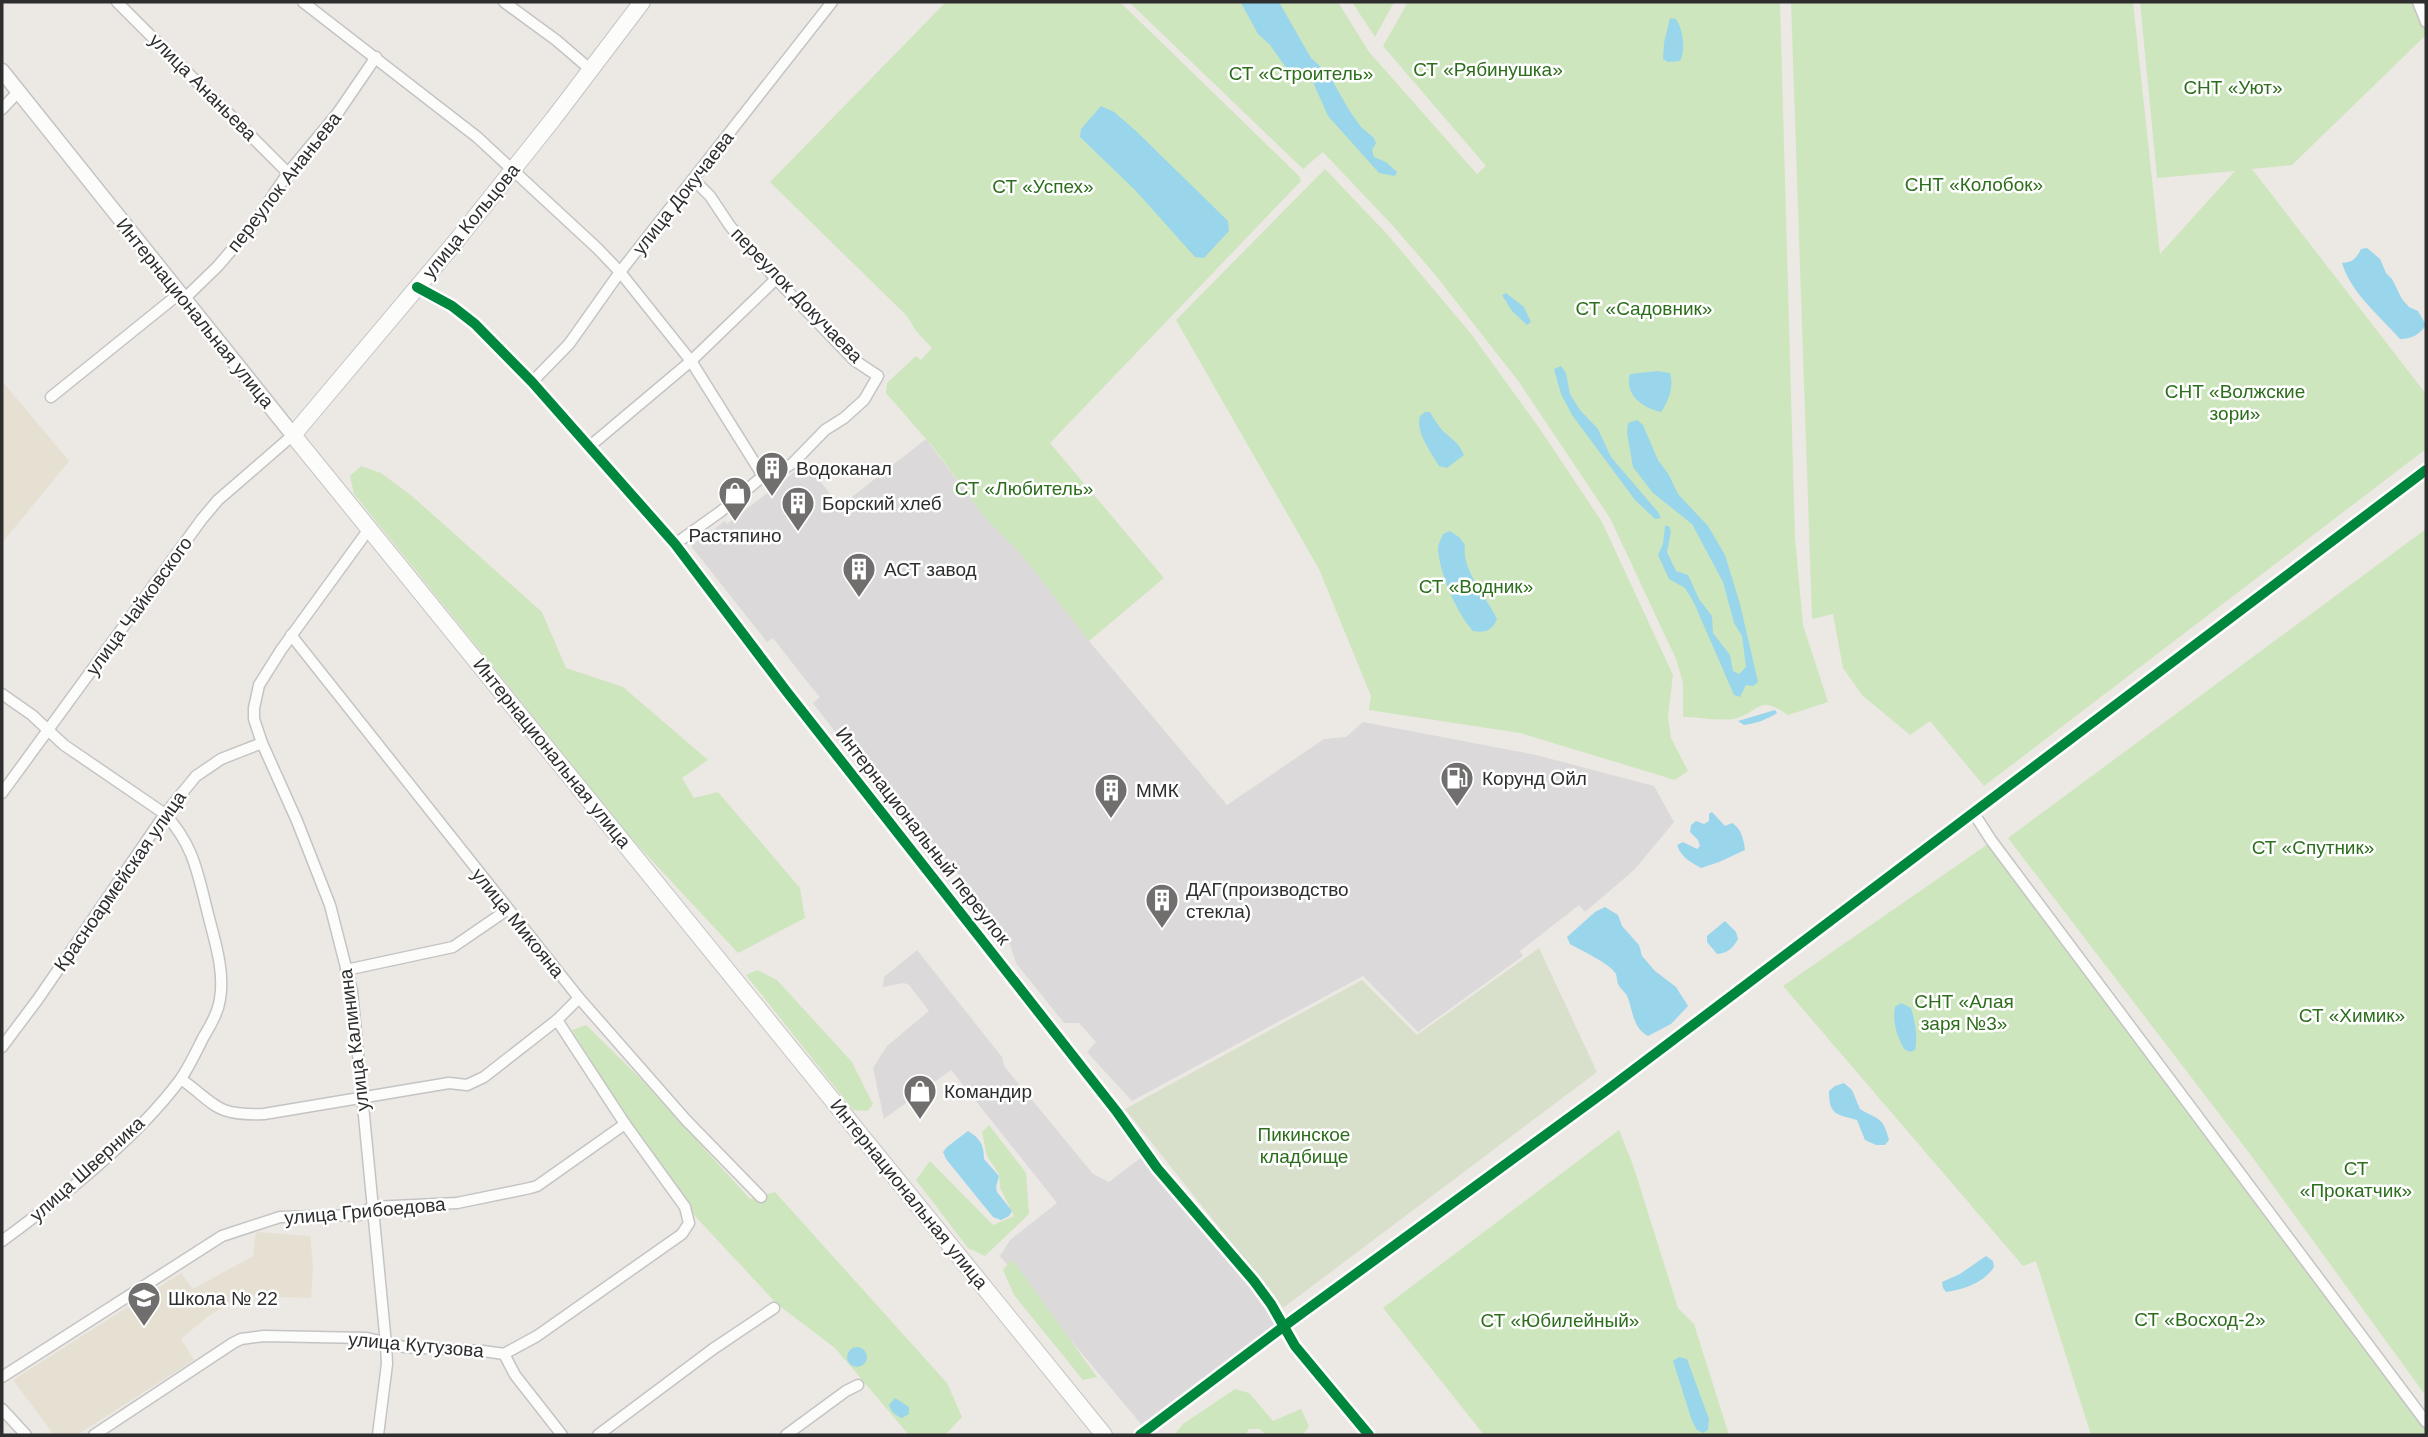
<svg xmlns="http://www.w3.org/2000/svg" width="2428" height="1437" viewBox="0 0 2428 1437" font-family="Helvetica,sans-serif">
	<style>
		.industrial { fill: #dcd9db }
		.education { fill: #e6e0d3 }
		.green { fill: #cee6be }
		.cemetery { fill: #d8e0cc }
		.water { fill: #99d6ec }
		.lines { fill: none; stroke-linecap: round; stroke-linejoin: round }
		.minor-casing { stroke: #c5c4c5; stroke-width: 13 }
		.tertiary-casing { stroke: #c5c4c5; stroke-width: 17 }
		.secondary-casing { stroke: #c5c4c5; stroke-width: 18 }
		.minor { stroke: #fcfcfb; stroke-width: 10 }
		.tertiary { stroke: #fcfcfb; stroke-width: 14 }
		.secondary { stroke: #fcfcfb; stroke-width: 16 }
		.cycleway-casing { stroke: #fff; stroke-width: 15 }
		.cycleway { stroke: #00873e; stroke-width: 10 }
		.labels { text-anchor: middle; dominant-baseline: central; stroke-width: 5; stroke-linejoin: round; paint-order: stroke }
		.park-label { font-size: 19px; fill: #2c6e1b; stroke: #fff }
		.street-label { font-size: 19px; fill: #2e2e2e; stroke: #fff }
		.poi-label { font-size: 19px; fill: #2e2e2e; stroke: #fff; text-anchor: start }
	</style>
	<rect width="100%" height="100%" fill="#ece8e4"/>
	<!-- industrial -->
	<g class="industrial">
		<polygon points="926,439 986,519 1021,554 1089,641 1227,805 1324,739 1346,737 1363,722 1536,755 1654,786 1674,822 1634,870 1585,912 1579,905 1520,951 1523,956 1418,1032 1363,976 1132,1101 1087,1052 1096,1042 1079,1023 1064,1023 1016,963 1007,936 993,917 874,771 868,775 813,703 820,697 812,688 773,638 767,642 691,546 725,521 727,524 806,463 838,504 843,504"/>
		<polygon points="917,950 1002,1057 1004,1066 1093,1174 1109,1182 1147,1153 1254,1281 1283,1327 1147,1431 1000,1256 1010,1240 1057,1203 951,1070 884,1119 873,1068 887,1046 929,1011 909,985 904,983 883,987 884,977"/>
	</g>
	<!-- education -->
	<g class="education">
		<polygon points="2,381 69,461 2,543"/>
		<polygon points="256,1232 310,1236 313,1266 311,1298 240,1296 206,1318 181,1339 194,1360 77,1435 54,1435 13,1380 181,1273 193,1289 253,1256"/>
	</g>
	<!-- green -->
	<g class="green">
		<polygon points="946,2 1120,2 1299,176 1301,181 1050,443 1164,578 1089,641 1021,554 986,519 933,447 886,393 887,383 916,356 921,360 932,348 916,331 907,316 770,182"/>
		<path d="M1129,2h209l31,50 108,122 9,-8 -103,-120 25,-44h372l15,536 8,87 25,77 -40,13c-31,-22 -28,-2 -55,4 -15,2 -35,-2 -50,-2v-34l-7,-24 -66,-141 -91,-136 -82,-105 -43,-50 -71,-75 -20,17z"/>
		<polygon points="1352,2 1394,2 1375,37"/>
		<polygon points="1791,2 2133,2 2160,254 2235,171 2157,178 2140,2 2415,2 2426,24 2426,35 2292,165 2252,169 2426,394 2426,449 1984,786 1930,721 1910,735 1862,695 1843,668 1833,614 1812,619"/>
		<polygon points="1325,169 1387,234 1472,335 1542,432 1602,522 1673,675 1668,717 1671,738 1688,771 1675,780 1520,733 1369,710 1371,696 1319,569 1176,320"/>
		<polygon points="361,466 381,473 412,496 542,612 566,668 623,687 708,760 682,778 694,798 718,792 800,888 805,918 738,953 631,838 354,494 350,476"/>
		<polygon points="2426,529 2426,1396 2253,1158 2008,838"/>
		<polygon points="1988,844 2235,1166 2426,1428 2426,1435 2091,1435 2036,1261 2023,1266 1783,986"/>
		<polygon points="757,970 777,980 852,1062 873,1104 868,1111 853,1110 746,975"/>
		<polygon points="586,1025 641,1079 750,1199 775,1192 947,1383 962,1417 945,1435 909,1435 835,1348 777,1304 694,1215 628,1121 572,1030"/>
		<polygon points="989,1125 1026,1173 1029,1214 985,1256 968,1248 916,1180 930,1161 993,1225 1014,1216 1000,1188 999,1174 987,1156 982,1132"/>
		<polygon points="1619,1130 1633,1165 1678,1308 1694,1324 1729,1435 1484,1435 1383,1308"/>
		<polygon points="1012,1259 1097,1377 1083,1380 1014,1295 1003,1270"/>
		<polygon points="1235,1389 1249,1393 1273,1421 1301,1409 1309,1426 1303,1435 1266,1435 1260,1429 1249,1429 1245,1435 1174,1435 1183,1424"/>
	</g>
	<!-- cemetery -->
	<polygon class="cemetery" points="1539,948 1597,1072 1283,1308 1125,1109 1362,980 1417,1035"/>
	<!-- water -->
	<g class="water">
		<polygon points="1243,2 1279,2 1311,58 1328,73 1349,110 1361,127 1374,138 1376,143 1372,150 1374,157 1386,162 1397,172 1395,176 1379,173 1328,116 1312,80 1305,74 1294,79 1270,45 1258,34 1241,3"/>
		<path d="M1670,18l6,1c7,10 10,31 4,42l-12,1 -5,-3 1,-16z"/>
		<polygon points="1101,106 1114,112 1135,130 1228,221 1229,231 1204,258 1195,257 1136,191 1080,137 1081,129"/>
		<path d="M2367,248l13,11 6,14 6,6 10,20 7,8 9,4 8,14c-6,9 -14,14 -26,14 -21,-24 -49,-46 -58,-76 11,-1 14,-4 19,-14z"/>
		<polygon points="1506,293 1524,307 1531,322 1527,325 1512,311 1502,295"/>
		<polygon points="1561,366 1566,373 1570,394 1580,410 1598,429 1611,457 1658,512 1661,518 1655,519 1635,500 1572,415 1561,394 1554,369"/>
		<path d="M1658,371l12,2c4,14 -1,27 -9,39 -19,-4 -37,-18 -31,-38z"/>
		<path d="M1425,412h5c4,7 9,15 14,20 9,8 15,11 20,23l-17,13 -8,-2c-8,-14 -24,-34 -19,-50z"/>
		<polygon points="1637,420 1643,425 1658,460 1669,475 1678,494 1708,526 1725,555 1740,604 1758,682 1753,686 1746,685 1740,697 1734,695 1694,603 1685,588 1669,579 1658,555 1663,544 1665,526 1669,526 1671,532 1667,552 1676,571 1688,575 1699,599 1712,616 1713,633 1730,655 1733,671 1739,674 1746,667 1742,636 1734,623 1723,582 1692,524 1653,493 1633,467 1627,433 1628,423"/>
		<path d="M1450,531l9,6 6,8c-4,25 22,52 32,74 -5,12 -12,14 -24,12 -16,-17 -33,-57 -35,-81 0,-6 3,-11 5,-16z"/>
		<path d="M1775,710l2,3c-11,7 -20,10 -33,12l-6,-4z"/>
		<path d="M1712,812l13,14 7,-3c9,5 12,17 13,27l-26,12 -18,6c-11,-6 -20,-11 -24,-23l6,-3 14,7 3,-3 -2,-6 -8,-8 1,-7 5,-4 8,3 5,-3v-7z"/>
		<path d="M1605,907l13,8 4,11 17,19 3,11 13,15 21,16 12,19 -17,18 -23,12c-15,-8 -15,-24 -20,-38 -2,-6 -7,-8 -10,-14 -1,-3 -1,-7 -2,-10 -6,-11 -36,-24 -46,-30l-3,-7 28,-25z"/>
		<path d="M1725,921l11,11 2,7c-5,9 -10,14 -21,15l-10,-12v-6z"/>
		<path d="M1901,1003l10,5c4,12 7,30 4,42l-5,2 -6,-3c-7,-13 -12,-27 -9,-42z"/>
		<path d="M1844,1083l8,7 8,19c18,11 23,7 29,31l-4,5h-9l-11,-5 -8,-20c-20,-6 -28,-4 -28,-29l6,-5z"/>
		<path d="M968,1131c12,7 16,14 16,28l15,17 -3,11 1,5 15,19 -3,5 -8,4 -8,-3 -47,-58 -3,-7 4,-5z"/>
		<path d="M1986,1256l7,5 1,6c-9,15 -31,23 -48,25l-3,-4 -1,-6 18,-8z"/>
		<circle cx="857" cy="1357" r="10"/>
		<polygon points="1679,1357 1687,1359 1709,1419 1708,1430 1703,1433 1697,1430 1692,1421 1673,1361"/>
		<path d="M895,1398l14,9v7l-7,4c-6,-2 -11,-6 -13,-13z"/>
	</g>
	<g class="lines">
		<defs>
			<g id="minor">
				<polyline points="117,2 288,173"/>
				<polyline points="303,2 477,137 597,248 620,272 691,361 763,476"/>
				<polyline points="504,2 556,40 591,70"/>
				<polyline points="2418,2 2426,22"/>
				<polyline points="2,109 19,91"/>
				<polyline points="417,287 452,306 475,324 532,382 675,544 787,692 1117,1112 1157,1168 1254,1281 1271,1304 1295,1346 1369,1435"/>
				<polyline points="184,299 218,266 253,225 288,173 337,114 376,57"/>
				<polyline points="532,382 569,344 620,272 832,2"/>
				<polyline points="51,397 180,293"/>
				<polyline points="590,446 691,361 776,279"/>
				<polyline points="369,529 281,650 259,685 254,708 254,719 262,743 297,821 330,905 352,991 386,1344 387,1364 378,1435"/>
				<polyline points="675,544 720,512 763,476 775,474 793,463 825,430 844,418 864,400 878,376 854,360 776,279 730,226 710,196 693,179"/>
				<polyline points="291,635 579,998 686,1120 761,1197"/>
				<path d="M2,694l30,21 32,30 101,69c28,31 32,56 42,96 7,29 18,60 13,89 -2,14 -10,27 -17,39 -7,14 -14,29 -23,42 -45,60 -118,117 -178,161"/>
				<polyline points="2,793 202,519 218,500 293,435"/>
				<polyline points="1973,812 1991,840 2426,1422"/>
				<polyline points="346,970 453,947 507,910"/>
				<polyline points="2,1047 38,999 165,814 196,776 221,759 262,743"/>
				<path d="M181,1079c36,26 34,37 83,35l185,-31 18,2 17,-8 73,-57 22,-22"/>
				<polyline points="504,1354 515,1375 562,1435"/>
				<polyline points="2,1377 222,1236 280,1217 359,1215 372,1207 457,1203 530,1188 537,1186 625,1124"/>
				<polyline points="2,1409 26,1435"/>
				<polyline points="94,1435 233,1343 241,1339 264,1336 367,1338 404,1347 483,1351 504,1354 537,1336 682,1234 689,1223 685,1207 625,1124 557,1020"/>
				<polyline points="598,1435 713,1349 774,1308"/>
				<polyline points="786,1435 846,1391 858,1385"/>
				<polyline points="1140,1435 1283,1327 1607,1090 2426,470"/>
			</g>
			<polyline id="tertiary" points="2,71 293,435"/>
			<polyline id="secondary" points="642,2 554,118 457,240 293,435 1104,1435"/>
		</defs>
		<!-- minor casing -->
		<use href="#minor" class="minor-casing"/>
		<!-- tertiary casing -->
		<use href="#tertiary" class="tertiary-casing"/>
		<!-- secondary casing -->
		<use href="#secondary" class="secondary-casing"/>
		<!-- minor -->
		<use href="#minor" class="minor"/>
		<!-- tertiary -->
		<use href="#tertiary" class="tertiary"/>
		<!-- secondary -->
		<use href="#secondary" class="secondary"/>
		<defs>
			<g id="cycleway">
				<polyline points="417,287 452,306 475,324 532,382 675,544 787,692 1117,1112 1157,1168 1254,1281 1271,1304 1295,1346 1369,1435"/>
				<polyline points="1140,1435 1283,1327 1607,1090 2426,470"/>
			</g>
		</defs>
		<!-- cycleway casing -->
		<use href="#cycleway" class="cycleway-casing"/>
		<!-- cycleway -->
		<use href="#cycleway" class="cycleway"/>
	</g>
	<!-- icons -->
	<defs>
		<symbol id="building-pin" viewBox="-11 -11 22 30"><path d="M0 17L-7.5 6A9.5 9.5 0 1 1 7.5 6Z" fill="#706f6e" stroke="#fff"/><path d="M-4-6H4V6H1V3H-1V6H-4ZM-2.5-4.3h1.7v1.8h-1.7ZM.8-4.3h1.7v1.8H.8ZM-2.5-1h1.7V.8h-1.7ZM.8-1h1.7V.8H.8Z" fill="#fff"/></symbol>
		<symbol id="shop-pin" viewBox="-11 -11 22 30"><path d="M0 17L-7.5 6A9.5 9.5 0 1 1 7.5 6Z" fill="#706f6e" stroke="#fff"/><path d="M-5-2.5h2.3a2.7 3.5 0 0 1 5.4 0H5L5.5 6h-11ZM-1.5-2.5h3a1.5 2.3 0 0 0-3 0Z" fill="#fff"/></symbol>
		<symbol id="fuel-pin" viewBox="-11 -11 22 30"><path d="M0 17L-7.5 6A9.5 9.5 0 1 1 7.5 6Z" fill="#706f6e" stroke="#fff"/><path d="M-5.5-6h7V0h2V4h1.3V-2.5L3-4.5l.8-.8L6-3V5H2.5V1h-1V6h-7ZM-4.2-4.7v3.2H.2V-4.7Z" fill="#fff"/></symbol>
		<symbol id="school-pin" viewBox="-11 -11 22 30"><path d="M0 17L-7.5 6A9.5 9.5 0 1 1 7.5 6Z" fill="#706f6e" stroke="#fff"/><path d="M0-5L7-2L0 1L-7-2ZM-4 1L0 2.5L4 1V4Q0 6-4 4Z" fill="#fff"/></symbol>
	</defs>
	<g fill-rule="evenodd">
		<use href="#building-pin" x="753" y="449" width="38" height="52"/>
		<use href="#shop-pin" x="716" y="474" width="38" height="52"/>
		<use href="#building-pin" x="779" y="484" width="38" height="52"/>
		<use href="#building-pin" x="840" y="550" width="38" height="52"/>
		<use href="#fuel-pin" x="1438" y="759" width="38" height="52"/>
		<use href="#building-pin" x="1092" y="771" width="38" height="52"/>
		<use href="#building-pin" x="1143" y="881" width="38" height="52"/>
		<use href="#shop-pin" x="901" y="1072" width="38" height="52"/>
		<use href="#school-pin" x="125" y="1279" width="38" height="52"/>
	</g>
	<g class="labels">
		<!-- park labels -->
		<g class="park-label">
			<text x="1488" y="69">СТ «Рябинушка»</text>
			<text x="1301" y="73">СТ «Строитель»</text>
			<text x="2233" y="87">СНТ «Уют»</text>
			<text x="1974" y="184">СНТ «Колобок»</text>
			<text x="1043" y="186">СТ «Успех»</text>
			<text x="1644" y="308">СТ «Садовник»</text>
			<text x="2235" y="391">СНТ «Волжские<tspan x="2235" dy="22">зори»</tspan></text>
			<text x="1024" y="488">СТ «Любитель»</text>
			<text x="1476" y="586">СТ «Водник»</text>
			<text x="2313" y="847">СТ «Спутник»</text>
			<text x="1964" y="1001">СНТ «Алая<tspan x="1964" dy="22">заря №3»</tspan></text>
			<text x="2352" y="1015">СТ «Химик»</text>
			<text x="1304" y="1134">Пикинское<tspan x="1304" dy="22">кладбище</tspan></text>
			<text x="2356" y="1168">СТ<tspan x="2356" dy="22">«Прокатчик»</tspan></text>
			<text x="2200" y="1319">СТ «Восход-2»</text>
			<text x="1560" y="1320">СТ «Юбилейный»</text>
		</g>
		<!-- street labels -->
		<g class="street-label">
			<text transform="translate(203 87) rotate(45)">улица Ананьева</text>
			<text transform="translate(284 182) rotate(-52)">переулок Ананьева</text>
			<text transform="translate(683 193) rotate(-52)">улица Докучаева</text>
			<text transform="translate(471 221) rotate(-51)">улица Кольцова</text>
			<text transform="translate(797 295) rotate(46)">переулок Докучаева</text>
			<text transform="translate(195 313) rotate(51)">Интернациональная улица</text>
			<text transform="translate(139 606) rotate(-54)">улица Чайковского</text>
			<text transform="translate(552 753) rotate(51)">Интернациональная улица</text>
			<text transform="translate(923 836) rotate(52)">Интернациональный переулок</text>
			<text transform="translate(120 881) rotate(-55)">Красноармейская улица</text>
			<text transform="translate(518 923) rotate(51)">улица Микояна</text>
			<text transform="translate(354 1040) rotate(-97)">улица Калинина</text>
			<text transform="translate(87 1169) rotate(-42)">улица Шверника</text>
			<text transform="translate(909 1194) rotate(51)">Интернациональная улица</text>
			<text transform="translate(365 1211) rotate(-5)">улица Грибоедова</text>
			<text transform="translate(416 1345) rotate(5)">улица Кутузова</text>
		</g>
		<!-- poi labels -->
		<g class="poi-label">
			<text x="796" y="468">Водоканал</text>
			<text x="822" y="503">Борский хлеб</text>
			<text x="735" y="535" text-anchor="middle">Растяпино</text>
			<text x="884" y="569">АСТ завод</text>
			<text x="1482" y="778">Корунд Ойл</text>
			<text x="1136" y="790">ММК</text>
			<text x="1186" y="889">ДАГ(производство<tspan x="1186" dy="22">стекла)</tspan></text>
			<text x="944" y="1091">Командир</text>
			<text x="168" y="1298">Школа № 22</text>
		</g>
	</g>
	<!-- border -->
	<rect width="2428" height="1437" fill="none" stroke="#2e2e2e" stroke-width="7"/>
</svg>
